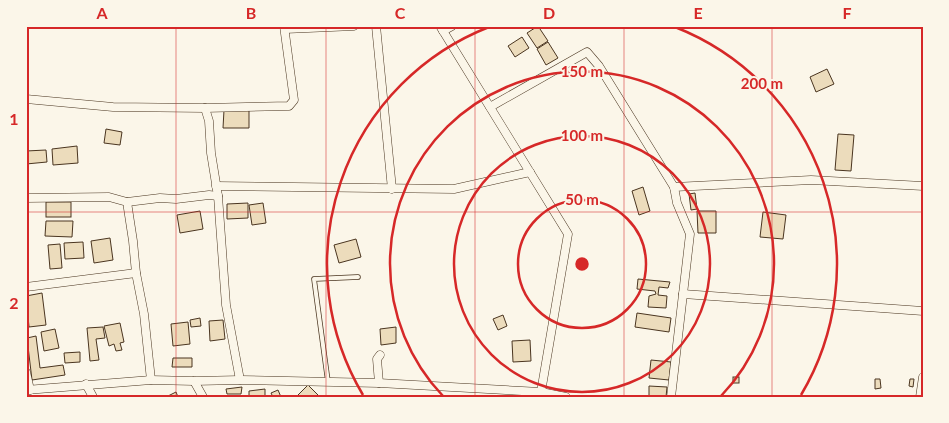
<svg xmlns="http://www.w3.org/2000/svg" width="949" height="423" viewBox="0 0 949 423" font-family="Lato,sans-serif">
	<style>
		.building { fill: #ecdcbc; stroke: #4a3520 }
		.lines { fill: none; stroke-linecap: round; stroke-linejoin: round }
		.lane-casing { stroke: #4a3520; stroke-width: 5.5 }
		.street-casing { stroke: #4a3520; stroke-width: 9 }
		.lane { stroke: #fbf6e9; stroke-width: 4 }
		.street { stroke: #fbf6e9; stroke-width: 8 }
		.grid { fill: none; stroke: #d62828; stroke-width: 1; stroke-opacity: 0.55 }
		.ring { fill: none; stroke: #d62828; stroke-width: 2.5 }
		.centre { fill: #d62828; stroke: #fbf6e9; stroke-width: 2.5 }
		.ring-label { font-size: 15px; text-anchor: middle; font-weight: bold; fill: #d62828; stroke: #fbf6e9; stroke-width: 4; stroke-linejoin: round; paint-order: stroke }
		.neatline { fill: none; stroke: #d62828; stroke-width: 2 }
		.grid-label { font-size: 16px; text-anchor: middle; font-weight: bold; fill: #d62828 }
	</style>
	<rect width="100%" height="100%" fill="#fbf6e9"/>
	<!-- building -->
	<g class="building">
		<polygon points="538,26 548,41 537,48 527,33"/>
		<polygon points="522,37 529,48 515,57 508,46"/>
		<polygon points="548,42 558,58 546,65 537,49"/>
		<polygon points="827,69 834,84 816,92 810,77"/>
		<polygon points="224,110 249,110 249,128 223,128"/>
		<polygon points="106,129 122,132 120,145 104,143"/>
		<polygon points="838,134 854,135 851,171 835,170"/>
		<polygon points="77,146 78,163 53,165 52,149"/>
		<polygon points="46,150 47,162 26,164 26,151"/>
		<polygon points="643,187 650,211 639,215 632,191"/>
		<polygon points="695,193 697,209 691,210 689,194"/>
		<rect x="46" y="202" width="25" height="15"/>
		<polygon points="248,203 248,218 227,219 227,204"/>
		<polygon points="263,203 266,223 252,225 249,205"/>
		<polygon points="200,211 203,229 180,233 177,215"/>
		<polygon points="697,211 716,211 716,233 698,233"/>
		<polygon points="763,212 786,215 783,239 760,237"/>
		<polygon points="46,221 73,221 72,237 45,236"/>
		<polygon points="110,238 113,260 94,263 91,241"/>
		<polygon points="356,239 361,257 339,263 334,245"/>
		<polygon points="83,242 84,258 65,259 64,243"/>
		<polygon points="60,244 62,268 50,269 48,245"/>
		<polygon points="638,279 670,282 668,288 659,287 658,295 667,296 666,308 648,307 649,296 656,294 655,291 637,289"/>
		<polygon points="42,293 46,325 29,327 26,296"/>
		<polygon points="637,313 671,318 669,332 635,327"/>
		<polygon points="503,315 507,326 498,330 493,319"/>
		<polygon points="200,318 201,326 191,327 190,320"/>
		<polygon points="223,320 225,339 210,341 209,321"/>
		<polygon points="188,322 190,344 173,346 171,324"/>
		<polygon points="120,323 124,342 120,343 122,350 116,351 114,344 109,346 104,326"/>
		<polygon points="103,327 105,338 96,339 99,360 90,361 87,328"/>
		<polygon points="396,327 396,343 381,345 380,329"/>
		<polygon points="55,329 59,348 44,351 41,332"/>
		<polygon points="36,336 40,368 63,365 65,375 32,380 27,338"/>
		<polygon points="530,340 531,361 513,362 512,341"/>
		<polygon points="80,352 80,362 65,363 64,353"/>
		<polygon points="173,358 192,358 192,367 172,367"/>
		<polygon points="651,360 671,362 669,380 649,378"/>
		<rect x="733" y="377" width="6" height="6"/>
		<polygon points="875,379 880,379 881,388 875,389"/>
		<polygon points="910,379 914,379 913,387 909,386"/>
		<polygon points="308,385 318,395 317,397 300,397 298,395"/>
		<polygon points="649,386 667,387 666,397 649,396"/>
		<polygon points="242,387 241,394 227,394 226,389"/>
		<polygon points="265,389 265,397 249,397 249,391"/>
		<polygon points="278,390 281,397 273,397 271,393"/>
		<polygon points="176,392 178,397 166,397"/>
	</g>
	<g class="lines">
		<defs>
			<polyline id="lane" points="328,382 314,279 358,277"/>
			<g id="street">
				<polyline points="376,26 392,189"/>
				<polyline points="440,26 568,234 541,392"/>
				<polyline points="285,29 354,26"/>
				<polyline points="443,31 452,26"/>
				<polyline points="26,99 113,107 205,108 209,121 211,153 218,196 226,305 240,380"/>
				<polyline points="490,107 587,52 599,66 674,187 677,203 690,234 671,397"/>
				<polyline points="205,108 289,106 294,100 284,26"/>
				<polyline points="216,186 454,189 530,172"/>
				<polyline points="674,187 811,180 923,186"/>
				<polyline points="26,198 109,197 127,202 133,241 136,273 144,314 151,380"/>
				<polyline points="127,202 160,198 176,199 209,195 218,196"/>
				<polyline points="26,287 136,273"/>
				<polyline points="683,294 923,311"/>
				<polyline points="26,372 30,390"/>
				<polyline points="194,381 203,397"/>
				<polyline points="379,383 377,359 380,355"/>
				<polyline points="86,384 93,397"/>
				<polyline points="26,390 151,380 194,381 240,380 379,383 541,392 566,397"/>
				<polyline points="920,397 923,377"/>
			</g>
		</defs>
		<!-- lane casing -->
		<use href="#lane" class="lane-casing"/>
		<!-- street casing -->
		<use href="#street" class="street-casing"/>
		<!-- lane -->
		<use href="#lane" class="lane"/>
		<!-- street -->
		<use href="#street" class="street"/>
	</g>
	<!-- grid -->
	<path class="grid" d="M176,26v371M326,26v371M475,26v371M624,26v371M772,26v371M26,212h897"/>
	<!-- distance rings -->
	<g class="ring">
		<circle cx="582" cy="264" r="64"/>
		<circle cx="582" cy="264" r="128"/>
		<path d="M443 396A192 192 0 1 1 721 396"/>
		<path d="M363 395A255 255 0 0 1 489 27M675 27A255 255 0 0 1 801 395"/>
	</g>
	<circle cx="582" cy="264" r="8" class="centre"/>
	<g class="ring-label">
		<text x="582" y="77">150 m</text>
		<text x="762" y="89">200 m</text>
		<text x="582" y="141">100 m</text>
		<text x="582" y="205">50 m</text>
	</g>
	<!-- border -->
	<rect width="949" height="423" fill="none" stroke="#fbf6e9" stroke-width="55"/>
	<rect x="28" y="28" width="894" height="368" class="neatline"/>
	<g class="grid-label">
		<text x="102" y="19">A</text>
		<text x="251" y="19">B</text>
		<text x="400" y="19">C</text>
		<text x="549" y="19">D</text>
		<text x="698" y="19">E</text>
		<text x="847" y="19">F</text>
		<text x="14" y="125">1</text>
		<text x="14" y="309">2</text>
	</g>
</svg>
